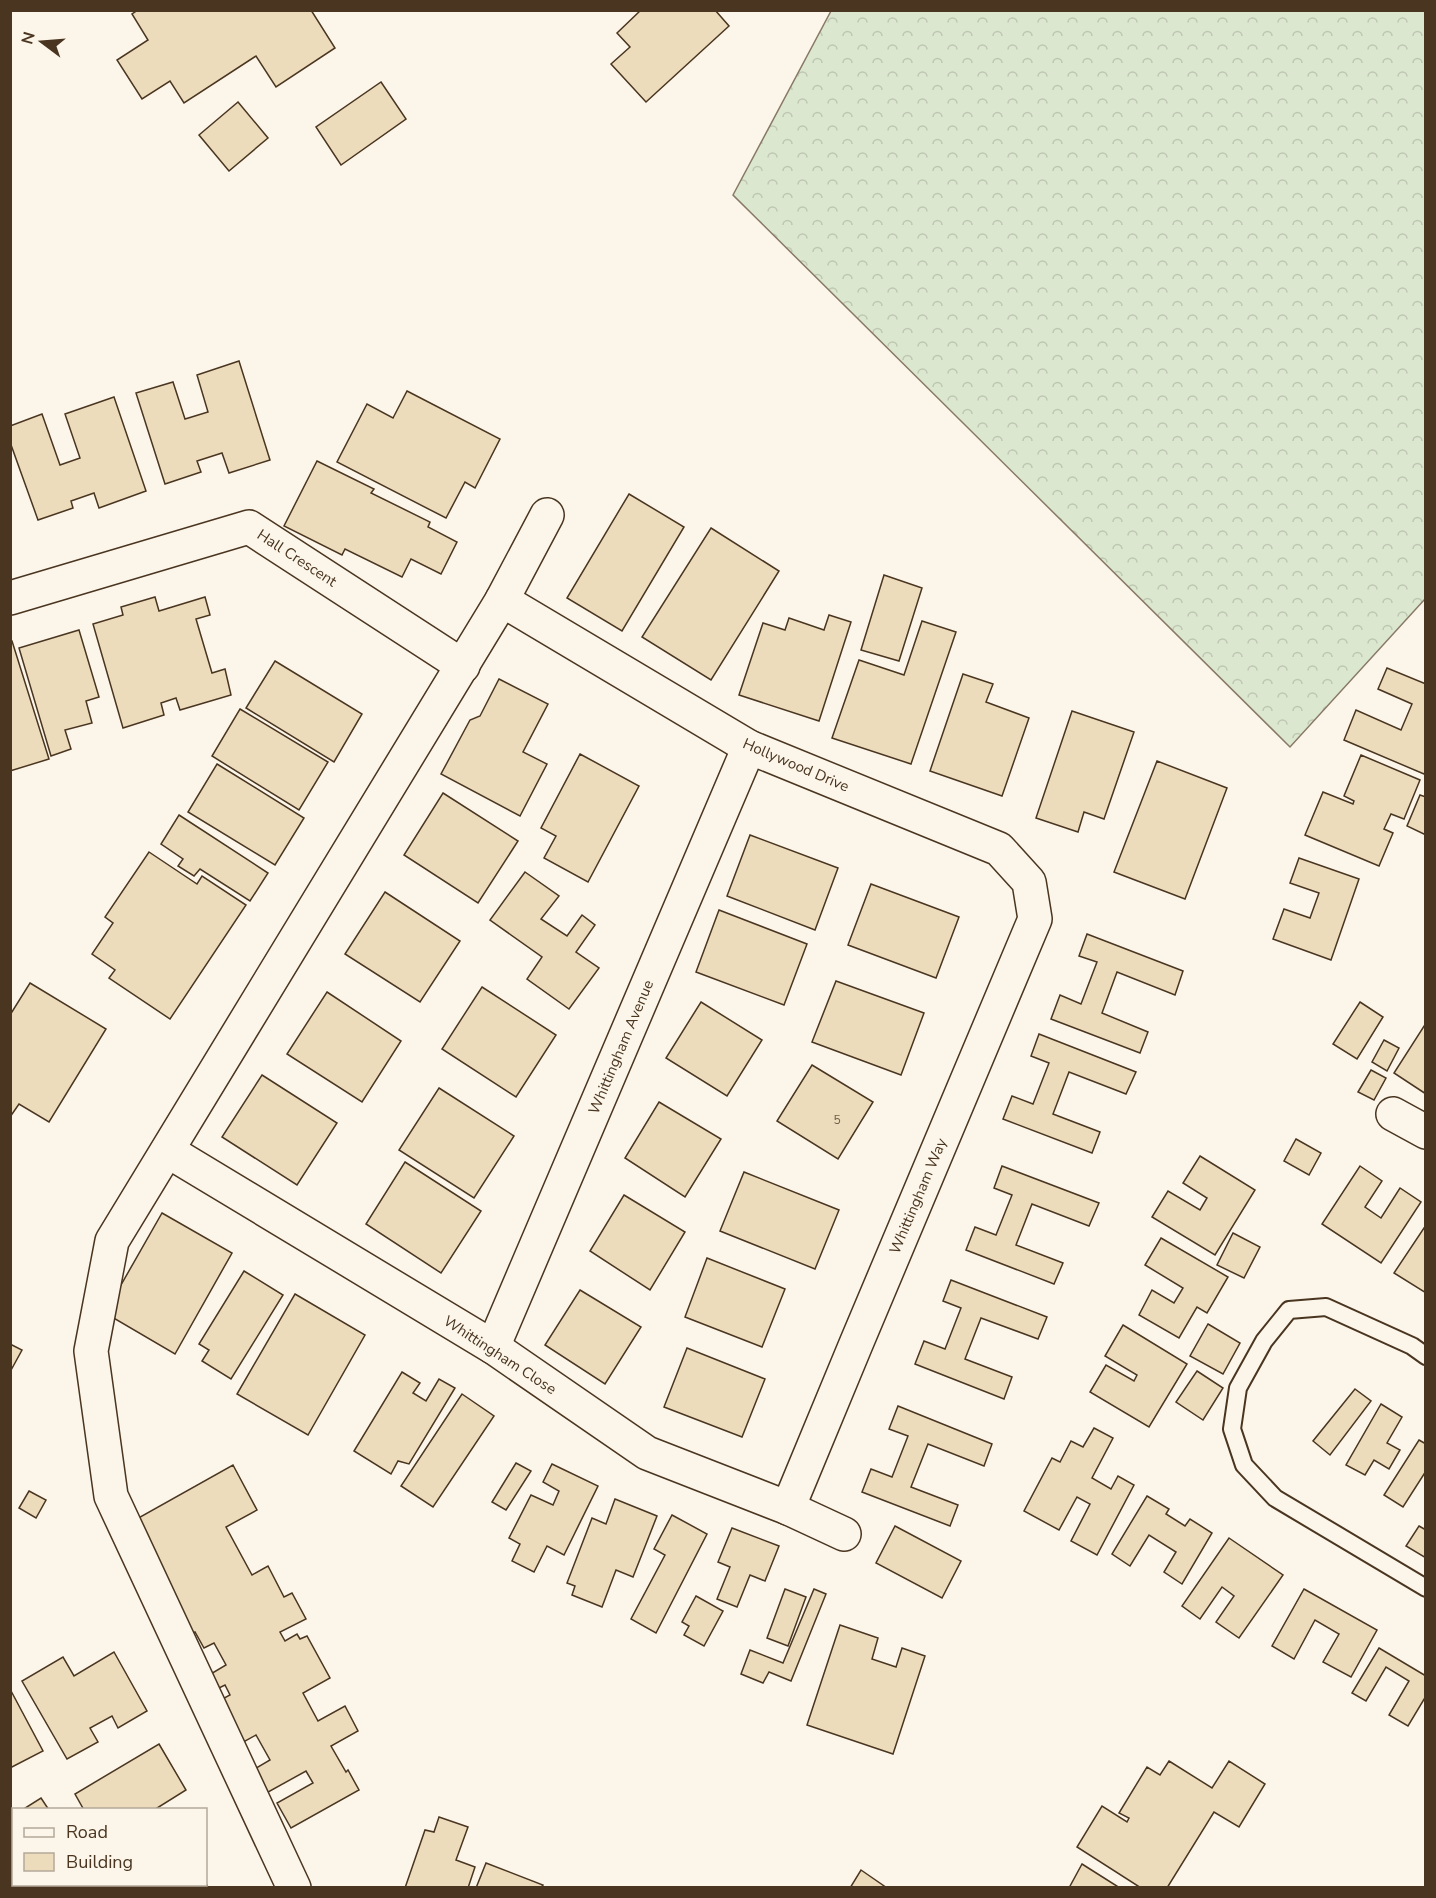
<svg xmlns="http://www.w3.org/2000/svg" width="1436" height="1898" viewBox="0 0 1436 1898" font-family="'Nunito Sans',sans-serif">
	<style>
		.forest { fill: url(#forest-crowns); stroke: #887966; stroke-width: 1.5 }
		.building { fill: #ecdcbc; stroke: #4a3520; stroke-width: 1.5 }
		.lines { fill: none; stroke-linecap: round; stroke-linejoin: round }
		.lane-casing { stroke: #4a3520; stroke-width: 20 }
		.street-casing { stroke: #4a3520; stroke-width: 36 }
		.lane { stroke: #fbf6e9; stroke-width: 16 }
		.street { stroke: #fbf6e9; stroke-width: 33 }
		.labels { text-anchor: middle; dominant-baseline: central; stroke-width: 4.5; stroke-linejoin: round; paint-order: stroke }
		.number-label { font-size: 12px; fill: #725f47 }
		.street-label { font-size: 15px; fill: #4a3520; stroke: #fbf6e9 }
	</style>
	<defs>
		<pattern id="forest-crowns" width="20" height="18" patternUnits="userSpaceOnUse" patternTransform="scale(1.5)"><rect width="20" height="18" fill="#dce7d0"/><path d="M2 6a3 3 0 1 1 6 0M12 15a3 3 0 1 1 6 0" fill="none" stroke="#bec7b2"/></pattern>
	</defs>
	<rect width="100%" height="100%" fill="#fbf6e9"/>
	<!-- forest -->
	<polygon class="forest" points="831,11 1425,11 1425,599 1290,747 733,195"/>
	<!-- building -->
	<g class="building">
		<polygon points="138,10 311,10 335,48 276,87 256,56 184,103 170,81 142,99 117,60 148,40 132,14"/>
		<polygon points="641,10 715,10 729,26 646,102 611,64 630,47 617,33"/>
		<polygon points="381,82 406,119 341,165 316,127"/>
		<polygon points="238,102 268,138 229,171 199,135"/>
		<polygon points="239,361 270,460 229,473 222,453 197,461 201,472 165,484 136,393 173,382 185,419 208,412 197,375"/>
		<polygon points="407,391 500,439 475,488 465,482 446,518 337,462 367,404 393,418"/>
		<polygon points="114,397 146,491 99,508 94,493 71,501 73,508 38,520 10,442 10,426 42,414 60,465 80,458 65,414"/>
		<polygon points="317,461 374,489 371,493 430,522 428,527 457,542 441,574 411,559 402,577 345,549 342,555 284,526"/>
		<polygon points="629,494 684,527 622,631 567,598"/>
		<polygon points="711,528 779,571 711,680 642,637"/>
		<polygon points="884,575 922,588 899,661 861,650"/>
		<polygon points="155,597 159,611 205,597 210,615 196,619 212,673 225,669 231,695 180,710 176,698 161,703 164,715 123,728 93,624 123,615 121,607"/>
		<polygon points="829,615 851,622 819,721 739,695 763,623 785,630 789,618 824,630"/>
		<polygon points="922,621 956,632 911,764 832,738 859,660 904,675"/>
		<polygon points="79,630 99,697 86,701 92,723 65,730 71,749 51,756 19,648"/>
		<polygon points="10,641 12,641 49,759 10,771"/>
		<polygon points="275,661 362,714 334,762 246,708"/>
		<polygon points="1387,668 1426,684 1426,770 1424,774 1344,740 1356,710 1401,730 1412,704 1378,689"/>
		<polygon points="963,674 993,684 986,702 1029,718 1002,796 930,771"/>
		<polygon points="499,679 548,704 523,752 547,764 520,816 441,774 470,720 480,716"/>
		<polygon points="240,709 328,762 299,810 212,756"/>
		<polygon points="1072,711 1134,732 1104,819 1084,812 1078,832 1036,818"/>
		<polygon points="580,754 639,786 588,882 544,858 556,836 541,828"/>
		<polygon points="1361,755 1420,780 1404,819 1391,814 1384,829 1393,833 1379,866 1305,835 1323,792 1353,804 1354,801 1344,796"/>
		<polygon points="1157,761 1227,788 1185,899 1114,872"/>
		<polygon points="217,764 304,818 275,865 188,812"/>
		<polygon points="443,793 518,841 478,903 404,855"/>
		<polygon points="1420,795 1426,797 1426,835 1407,826"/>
		<polygon points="179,815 268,873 250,901 200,869 194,876 178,866 183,859 161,844"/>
		<polygon points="750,835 838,868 815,930 727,896"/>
		<polygon points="149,852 197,884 202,876 246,905 170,1019 109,978 115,970 92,954 113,923 105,917"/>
		<polygon points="1299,858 1359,879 1331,960 1273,939 1284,909 1310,918 1319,893 1290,883"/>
		<polygon points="525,872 559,896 541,919 567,936 582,915 595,925 576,952 599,968 569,1009 527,979 542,957 490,920"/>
		<polygon points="871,884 959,917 936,978 848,945"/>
		<polygon points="385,892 460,941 420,1002 345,954"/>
		<polygon points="719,910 807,944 784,1005 696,972"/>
		<polygon points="1087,934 1183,971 1175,995 1117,972 1102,1013 1148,1032 1140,1053 1051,1019 1060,995 1081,1004 1097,962 1079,956"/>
		<polygon points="836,981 924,1013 901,1075 812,1042"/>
		<polygon points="30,983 106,1029 49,1122 19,1104 10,1117 10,1015"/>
		<polygon points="482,987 556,1035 516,1097 442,1049"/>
		<polygon points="327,992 401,1041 362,1102 287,1054"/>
		<polygon points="701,1002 762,1040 727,1096 666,1058"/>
		<polygon points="1360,1002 1383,1017 1357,1059 1333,1044"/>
		<polygon points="1426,1023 1426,1094 1394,1073"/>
		<polygon points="1039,1034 1136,1072 1126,1094 1069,1072 1053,1114 1100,1132 1092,1153 1003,1119 1012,1096 1033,1104 1049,1063 1031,1056"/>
		<polygon points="1384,1040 1399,1048 1387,1071 1372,1062"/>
		<polygon points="812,1065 873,1102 838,1159 777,1121"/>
		<polygon points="1371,1070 1386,1078 1374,1100 1358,1092"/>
		<polygon points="262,1075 337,1123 297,1185 222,1137"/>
		<polygon points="439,1088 514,1136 474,1198 399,1150"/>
		<polygon points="659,1102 721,1139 685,1197 625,1158"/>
		<polygon points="1296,1139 1321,1153 1309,1175 1284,1161"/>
		<polygon points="1200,1156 1255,1190 1215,1255 1152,1217 1168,1191 1200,1210 1207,1198 1183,1183"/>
		<polygon points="405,1162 481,1211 441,1273 366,1224"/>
		<polygon points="1002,1166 1099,1203 1089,1226 1032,1204 1016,1245 1063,1263 1054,1284 966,1250 975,1227 996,1235 1012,1195 994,1188"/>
		<polygon points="1360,1166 1382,1181 1365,1207 1381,1218 1400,1188 1421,1202 1381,1263 1322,1224"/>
		<polygon points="744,1172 839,1210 815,1269 720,1231"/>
		<polygon points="624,1195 685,1232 650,1290 590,1251"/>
		<polygon points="162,1213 232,1253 175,1354 105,1313"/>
		<polygon points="1426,1225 1426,1293 1394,1273"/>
		<polygon points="1233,1233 1260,1247 1244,1278 1217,1265"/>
		<polygon points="1161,1238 1228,1277 1207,1313 1197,1307 1179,1338 1139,1315 1152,1290 1174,1303 1183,1288 1145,1265"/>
		<polygon points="707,1258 785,1289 762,1347 685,1317"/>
		<polygon points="244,1271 283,1295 231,1379 202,1361 209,1350 199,1344"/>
		<polygon points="951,1280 1047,1317 1038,1339 981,1318 965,1359 1012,1377 1004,1399 915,1364 924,1341 945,1349 961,1308 943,1301"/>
		<polygon points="580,1290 641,1327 605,1384 545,1345"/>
		<polygon points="295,1294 365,1335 308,1435 237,1394"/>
		<polygon points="1208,1324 1240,1343 1223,1374 1190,1356"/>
		<polygon points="1123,1325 1187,1364 1149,1427 1090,1392 1106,1365 1134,1381 1137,1375 1105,1356"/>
		<polygon points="10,1344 22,1350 10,1372"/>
		<polygon points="687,1348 765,1379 742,1437 664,1407"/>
		<polygon points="1197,1371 1223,1388 1203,1420 1176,1402"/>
		<polygon points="402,1372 420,1383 413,1393 426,1401 439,1379 455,1388 409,1464 398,1461 391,1474 354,1451"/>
		<polygon points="1355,1389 1371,1401 1330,1455 1313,1441"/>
		<polygon points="462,1394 494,1416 433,1507 401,1486"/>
		<polygon points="1381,1404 1402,1417 1387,1443 1400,1450 1389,1469 1374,1460 1365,1475 1346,1465"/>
		<polygon points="898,1406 992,1444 984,1466 928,1444 911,1487 958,1505 950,1526 862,1492 871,1469 892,1477 908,1436 889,1429"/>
		<polygon points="1094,1428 1113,1438 1092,1478 1111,1489 1118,1476 1134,1485 1097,1555 1071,1541 1090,1504 1077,1497 1059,1530 1024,1511 1052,1458 1060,1462 1071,1441 1083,1447"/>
		<polygon points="1419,1440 1426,1444 1426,1471 1403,1507 1384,1495"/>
		<polygon points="516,1463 531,1471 506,1510 492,1502"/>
		<polygon points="552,1464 598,1486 564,1555 547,1546 534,1572 512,1561 520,1544 509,1538 531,1495 553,1505 559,1491 543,1482"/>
		<polygon points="233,1465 257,1510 226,1527 252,1575 268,1566 284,1597 292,1593 306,1619 280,1632 285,1641 297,1634 300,1639 307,1636 330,1678 303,1693 318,1721 345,1706 358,1731 331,1746 346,1772 348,1770 359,1790 291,1828 277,1803 313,1783 306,1771 261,1796 248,1773 270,1760 256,1735 238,1745 215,1703 230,1695 225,1685 217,1689 209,1675 226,1665 214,1643 204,1648 195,1632 190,1634 133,1521"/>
		<polygon points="29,1491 46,1500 36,1518 19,1508"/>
		<polygon points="1147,1496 1169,1509 1166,1514 1185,1526 1190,1519 1212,1533 1182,1584 1164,1572 1176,1552 1149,1535 1130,1566 1112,1554"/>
		<polygon points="615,1499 657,1516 633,1577 616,1570 602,1607 572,1595 575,1586 567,1583 592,1518 606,1524"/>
		<polygon points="672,1515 707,1534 656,1633 631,1619 665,1555 654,1549"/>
		<polygon points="895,1526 961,1561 942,1598 876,1563"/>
		<polygon points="1419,1526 1426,1530 1426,1558 1406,1546"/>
		<polygon points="732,1528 779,1546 765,1581 750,1575 737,1607 717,1599 730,1567 718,1562"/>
		<polygon points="1229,1538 1283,1575 1239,1638 1216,1622 1234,1596 1222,1587 1200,1619 1182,1606"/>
		<polygon points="785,1589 806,1597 788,1646 767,1638"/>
		<polygon points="814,1589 826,1594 791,1681 769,1672 763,1683 741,1674 750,1650 783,1663"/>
		<polygon points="1304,1589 1377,1630 1351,1677 1323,1662 1339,1634 1315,1620 1294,1659 1272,1646"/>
		<polygon points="696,1596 723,1611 704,1646 684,1635 689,1626 682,1622"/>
		<polygon points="840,1625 878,1638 872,1659 896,1667 902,1648 925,1656 893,1754 807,1725"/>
		<polygon points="1379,1648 1426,1676 1426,1696 1408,1726 1389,1715 1409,1681 1386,1667 1366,1701 1352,1693"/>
		<polygon points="114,1652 147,1711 118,1728 112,1716 90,1728 98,1742 67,1759 22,1681 63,1657 74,1676"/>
		<polygon points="10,1689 43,1751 10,1768"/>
		<polygon points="159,1744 186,1790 154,1810 84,1810 75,1794"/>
		<polygon points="1169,1761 1212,1788 1229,1761 1265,1784 1239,1827 1214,1812 1167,1888 1141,1888 1077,1847 1102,1806 1127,1822 1129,1818 1119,1813 1147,1767 1160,1775"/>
		<polygon points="41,1798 49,1810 22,1810"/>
		<polygon points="14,1815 14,1884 44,1884 39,1888 10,1888 10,1817"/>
		<polygon points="439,1817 468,1827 456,1860 475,1867 468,1888 405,1888 425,1830 434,1832"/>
		<polygon points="486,1863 543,1885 541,1888 476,1888"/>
		<polygon points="1082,1864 1120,1888 1069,1888"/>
		<polygon points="861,1870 887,1888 850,1888"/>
		<polygon points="206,1883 208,1888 125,1888 130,1884 206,1884"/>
	</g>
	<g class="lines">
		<defs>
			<polyline id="lane" points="1426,1356 1412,1346 1326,1307 1289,1310 1264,1341 1238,1388 1232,1429 1244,1465 1275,1498 1426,1588"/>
			<g id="street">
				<polyline points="10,598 249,527 463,666"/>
				<polyline points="502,600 749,747 999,849 1029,882 1035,919 856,1344 788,1508"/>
				<polyline points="1393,1114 1426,1132"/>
				<polyline points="168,1151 493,1347 647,1453 788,1508 844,1534"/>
				<polyline points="493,1347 749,747"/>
				<polyline points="294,1888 111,1496 91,1351 112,1241 502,600 547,515"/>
			</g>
		</defs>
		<!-- lane casing -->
		<use href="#lane" class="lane-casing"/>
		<!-- street casing -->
		<use href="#street" class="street-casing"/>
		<!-- lane -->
		<use href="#lane" class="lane"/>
		<!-- street -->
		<use href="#street" class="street"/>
	</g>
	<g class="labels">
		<!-- number labels -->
		<g class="number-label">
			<text x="837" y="1120">5</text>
		</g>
		<!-- street labels -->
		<g class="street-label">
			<text transform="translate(297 558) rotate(33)">Hall Crescent</text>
			<text transform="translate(796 765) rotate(23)">Hollywood Drive</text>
			<text transform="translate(621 1047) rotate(-67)">Whittingham Avenue</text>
			<text transform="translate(918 1196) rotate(-67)">Whittingham Way</text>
			<text transform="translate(500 1355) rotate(33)">Whittingham Close</text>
		</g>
	</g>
	<!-- border -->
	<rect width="1436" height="1898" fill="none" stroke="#4a3520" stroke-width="24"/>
	<!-- legend -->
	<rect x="12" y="1808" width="195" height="78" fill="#fbf6e9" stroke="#b4a999" stroke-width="1.5"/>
	<rect x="24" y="1828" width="30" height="9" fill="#fbf6e9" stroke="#b4a999" stroke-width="1.5"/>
	<text x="66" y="1838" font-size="18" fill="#4a3520">Road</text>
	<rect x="24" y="1853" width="30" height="18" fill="#ecdcbc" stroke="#b4a999" stroke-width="1.5"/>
	<text x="66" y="1868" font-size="18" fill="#4a3520">Building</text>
	<!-- north arrow -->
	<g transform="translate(42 42) rotate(286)" stroke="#fbf6e9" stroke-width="4.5" paint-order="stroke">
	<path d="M0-4.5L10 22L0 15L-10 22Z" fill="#4a3520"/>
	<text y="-9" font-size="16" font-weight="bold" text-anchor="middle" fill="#4a3520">N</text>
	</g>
</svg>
